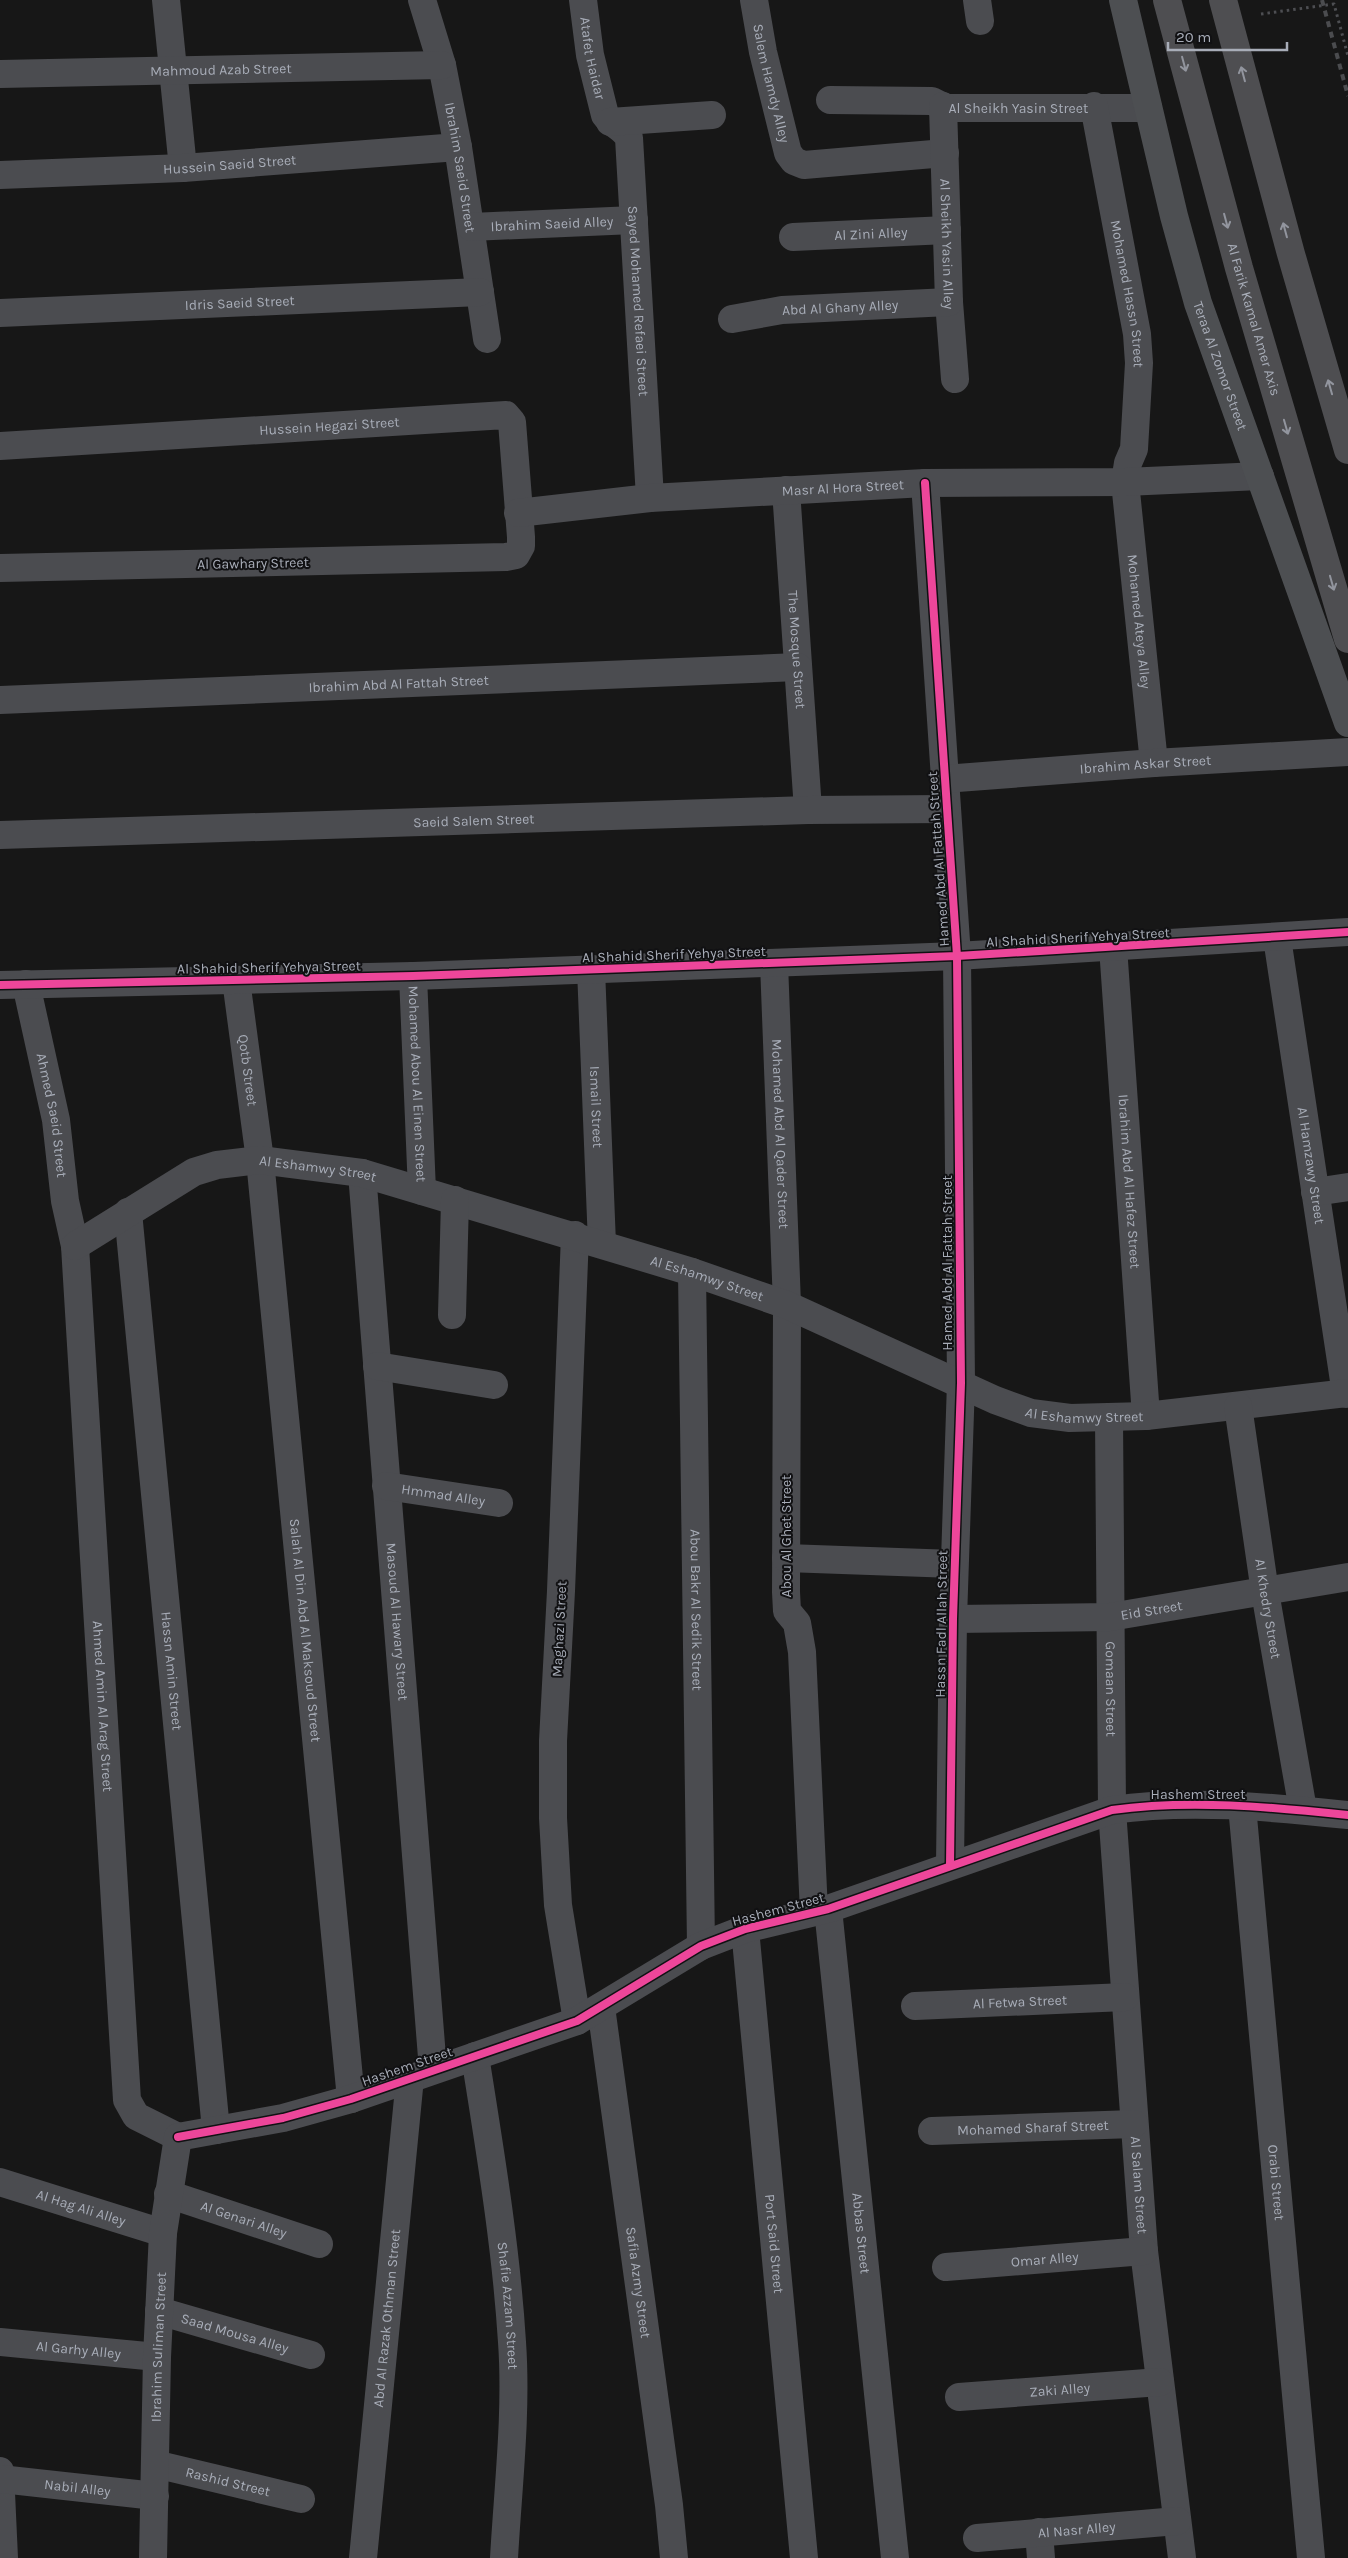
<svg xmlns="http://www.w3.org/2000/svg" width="1348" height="2558" viewBox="0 0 1348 2558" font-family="Karla,sans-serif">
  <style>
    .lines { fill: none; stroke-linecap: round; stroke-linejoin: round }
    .path { stroke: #4d4e52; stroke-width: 3; stroke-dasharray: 2.5 4; stroke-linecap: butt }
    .minor { stroke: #4b4c50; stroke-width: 28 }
    .major { stroke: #4d4f52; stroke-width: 28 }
    .rail { stroke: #4b4c4f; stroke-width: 4; stroke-dasharray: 6 5; stroke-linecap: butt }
    .highway-bridge { stroke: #4e4e51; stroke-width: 28 }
    .cycleway-casing { stroke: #111113; stroke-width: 11 }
    .cycleway { stroke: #ed469a; stroke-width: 8 }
    .oneway { stroke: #92959e }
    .labels { text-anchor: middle; stroke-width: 4; stroke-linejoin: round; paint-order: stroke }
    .street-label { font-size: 14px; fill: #a8adb8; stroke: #111113 }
  </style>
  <rect width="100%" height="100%" fill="#171717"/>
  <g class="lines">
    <path class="path" d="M1261,14L1334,4L1348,56"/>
    <g class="minor">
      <path d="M166,0L183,168"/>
      <path id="s1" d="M422,0L442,65L458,147L487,339"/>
      <path id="s2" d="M583,0L590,55L605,115C612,125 623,127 629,138L650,498"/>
      <path id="s3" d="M754,0L763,52L788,153L794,161L804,165L945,153"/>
      <path d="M977,0L980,21"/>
      <path id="s4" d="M0,74L442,65"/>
      <path id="s5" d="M830,100L932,101L946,108H1148"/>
      <path id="s6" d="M943,106L949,302L955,379"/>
      <path id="s7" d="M1094,106L1137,334L1139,363L1134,449L1128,463L1125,482L1154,763"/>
      <path d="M610,122L712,115"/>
      <path id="s8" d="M0,175L183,168L458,147"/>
      <path id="s9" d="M471,227L634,220"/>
      <path id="s10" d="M793,237L947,230"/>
      <path id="s11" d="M0,313L480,292"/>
      <path id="s12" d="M732,319L782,310L949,302"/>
      <path id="s13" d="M0,446L506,415L512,422L521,537V546L516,555L506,557L0,568"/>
      <path d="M925,483L957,956L961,1383L953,1619L950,1865"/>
      <path id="s14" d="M786,490L808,810"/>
      <path id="s15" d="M518,513L650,498L925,483L1125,482L1260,476"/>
      <path id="s16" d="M0,700L798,667"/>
      <path id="s17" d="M944,779L1154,763L1348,752"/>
      <path id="s18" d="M0,835L808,810L946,809"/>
      <path id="s19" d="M1277,938L1346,1394"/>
      <path id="s20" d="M1113,947L1146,1416"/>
      <path id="s21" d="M774,963L787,1305L786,1592L787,1611L797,1623L802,1652L814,1912"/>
      <path id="s22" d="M591,969L602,1244"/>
      <path id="s23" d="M413,976L422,1191"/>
      <path id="s24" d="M236,980L260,1160L351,2099"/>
      <path id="s25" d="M26,984L56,1120L65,1201L75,1246L127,2100L136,2116L178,2137"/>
      <path d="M0,985L413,976L957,956L1348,932"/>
      <path id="s26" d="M362,1173L433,2070"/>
      <path d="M1315,1192L1348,1187"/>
      <path id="s27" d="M128,1212L216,2130"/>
      <path d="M575,1235L561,1591L553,1741V1818L558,1905L577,2021"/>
      <path id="s28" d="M75,1246L194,1172L217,1165L260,1160L362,1173L692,1272L787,1305L995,1400L1031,1413L1070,1418L1146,1416L1348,1393"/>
      <path id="s29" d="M692,1272L701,1946"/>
      <path d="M452,1315L455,1200"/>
      <path d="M377,1366L494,1385"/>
      <path id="s30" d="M1238,1406L1265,1592L1303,1810"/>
      <path id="s31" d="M1109,1418L1112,1810L1144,2251L1182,2558"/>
      <path id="s32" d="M386,1486L499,1503"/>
      <path d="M786,1558L954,1564"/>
      <path id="s33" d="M953,1619L1110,1617L1348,1577"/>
      <path id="s34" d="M1242,1806L1311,2558"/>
      <path id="s35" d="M828,1909L895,2558"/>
      <path id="s36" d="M745,1929L804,2558"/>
      <path id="s37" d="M915,2006L1125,1997"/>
      <path id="s38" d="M601,2007L669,2505L674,2558"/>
      <path id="s39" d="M475,2056C490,2151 506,2246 512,2342C517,2413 508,2487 504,2558"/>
      <path id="s40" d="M932,2131L1134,2124"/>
      <path d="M178,2137L283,2118L351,2099L577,2021L701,1946L745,1929L828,1909L1112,1810C1190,1799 1270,1807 1348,1815"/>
      <path id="s41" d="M0,2182L163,2233"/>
      <path id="s42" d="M168,2194L319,2244"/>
      <path id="s43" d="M946,2267L1144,2251"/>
      <path id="s44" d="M159,2311L311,2355"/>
      <path id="s45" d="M0,2342L157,2357"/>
      <path id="s46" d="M959,2397L1160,2382"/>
      <path id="s47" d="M155,2464L301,2499"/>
      <path d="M0,2471L4,2558"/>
      <path id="s48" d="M0,2479L155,2496"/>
      <path d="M1039,2532L1041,2558"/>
      <path id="s49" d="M977,2538L1177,2521"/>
      <path id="s50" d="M153,2558L157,2357L163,2233L178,2137"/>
      <path id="s51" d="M363,2558L410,2078"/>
    </g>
    <path class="major" id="s52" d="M1123,0L1174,216L1198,303L1348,723"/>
    <path class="rail" d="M1322,0L1348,96"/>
    <g class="highway-bridge">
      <path id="s53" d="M1167,0L1239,268L1348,639"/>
      <path d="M1223,0L1291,254L1348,450"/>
    </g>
    <defs>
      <g id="cycleway">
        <path d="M925,483L957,956L961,1383L953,1619L950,1865"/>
        <path d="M0,985L413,976L957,956L1348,932"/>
        <path d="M178,2137L283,2118L351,2099L577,2021L701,1946L745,1929L828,1909L1112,1810C1190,1799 1270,1807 1348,1815"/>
      </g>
    </defs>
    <use href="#cycleway" class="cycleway-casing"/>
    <use href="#cycleway" class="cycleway"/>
  </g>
  <defs><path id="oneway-shaft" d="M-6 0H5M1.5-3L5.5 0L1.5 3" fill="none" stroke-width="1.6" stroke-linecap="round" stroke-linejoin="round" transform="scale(1.25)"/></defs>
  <g class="oneway">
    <use href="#oneway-shaft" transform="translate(1184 64) rotate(75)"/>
    <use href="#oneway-shaft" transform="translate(1243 74) rotate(-105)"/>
    <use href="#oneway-shaft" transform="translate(1226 221) rotate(75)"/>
    <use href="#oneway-shaft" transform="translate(1285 230) rotate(-105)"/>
    <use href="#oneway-shaft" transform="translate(1330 387) rotate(-106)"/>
    <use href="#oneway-shaft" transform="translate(1286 427) rotate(74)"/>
    <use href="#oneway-shaft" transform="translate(1332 583) rotate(74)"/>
  </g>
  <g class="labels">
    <g class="street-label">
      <text dy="5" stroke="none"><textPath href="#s2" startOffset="59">Atafet Haidar</textPath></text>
      <text dy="5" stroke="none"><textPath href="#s4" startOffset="221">Mahmoud Azab Street</textPath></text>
      <text dy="5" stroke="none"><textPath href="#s3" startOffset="85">Salem Hamdy Alley</textPath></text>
      <text dy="5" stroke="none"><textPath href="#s5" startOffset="190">Al Sheikh Yasin Street</textPath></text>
      <text dy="5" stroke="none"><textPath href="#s8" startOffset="230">Hussein Saeid Street</textPath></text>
      <text dy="5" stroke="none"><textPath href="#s1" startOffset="172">Ibrahim Saeid Street</textPath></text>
      <text dy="5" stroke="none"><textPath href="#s9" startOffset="81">Ibrahim Saeid Alley</textPath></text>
      <text dy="5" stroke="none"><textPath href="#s10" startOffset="78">Al Zini Alley</textPath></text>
      <text dy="5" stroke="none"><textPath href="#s6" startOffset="138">Al Sheikh Yasin Alley</textPath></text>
      <text dy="5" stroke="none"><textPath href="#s7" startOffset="191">Mohamed Hassn Street</textPath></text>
      <text dy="5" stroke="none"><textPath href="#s2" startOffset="314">Sayed Mohamed Refaei Street</textPath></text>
      <text dy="5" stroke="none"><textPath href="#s11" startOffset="240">Idris Saeid Street</textPath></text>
      <text dy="5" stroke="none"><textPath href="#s12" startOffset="109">Abd Al Ghany Alley</textPath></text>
      <text dy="5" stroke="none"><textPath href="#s53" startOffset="331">Al Farik Kamal Amer Axis</textPath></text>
      <text dy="5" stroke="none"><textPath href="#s52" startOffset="379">Teraa Al Zomor Street</textPath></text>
      <text dy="5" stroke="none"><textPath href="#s13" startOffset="330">Hussein Hegazi Street</textPath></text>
      <text dy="5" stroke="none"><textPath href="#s15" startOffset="326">Masr Al Hora Street</textPath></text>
      <text transform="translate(253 563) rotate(-1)" y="5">Al Gawhary Street</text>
      <text dy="5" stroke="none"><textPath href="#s7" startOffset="522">Mohamed Ateya Alley</textPath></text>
      <text dy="5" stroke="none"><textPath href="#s14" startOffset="160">The Mosque Street</textPath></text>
      <text dy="5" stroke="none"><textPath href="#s16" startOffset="399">Ibrahim Abd Al Fattah Street</textPath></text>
      <text dy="5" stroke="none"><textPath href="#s17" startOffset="202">Ibrahim Askar Street</textPath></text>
      <text dy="5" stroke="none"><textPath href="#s18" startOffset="474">Saeid Salem Street</textPath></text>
      <text transform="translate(938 859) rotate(-94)" y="5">Hamed Abd Al Fattah Street</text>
      <text transform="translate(1078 937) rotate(-3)" y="5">Al Shahid Sherif Yehya Street</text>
      <text transform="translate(674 954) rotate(-2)" y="5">Al Shahid Sherif Yehya Street</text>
      <text transform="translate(269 967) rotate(-1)" y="5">Al Shahid Sherif Yehya Street</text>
      <text dy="5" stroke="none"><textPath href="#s24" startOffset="91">Qotb Street</textPath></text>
      <text dy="5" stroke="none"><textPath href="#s23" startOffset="108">Mohamed Abou Al Einen Street</textPath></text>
      <text dy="5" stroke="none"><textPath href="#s22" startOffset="138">Ismail Street</textPath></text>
      <text dy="5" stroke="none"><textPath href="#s25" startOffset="134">Ahmed Saeid Street</textPath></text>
      <text dy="5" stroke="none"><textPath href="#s21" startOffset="171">Mohamed Abd Al Qader Street</textPath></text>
      <text dy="5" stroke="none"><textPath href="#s19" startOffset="230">Al Hamzawy Street</textPath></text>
      <text dy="5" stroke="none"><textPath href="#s28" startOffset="266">Al Eshamwy Street</textPath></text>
      <text dy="5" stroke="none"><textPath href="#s20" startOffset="235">Ibrahim Abd Al Hafez Street</textPath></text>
      <text transform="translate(947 1263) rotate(-90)" y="5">Hamed Abd Al Fattah Street</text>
      <text dy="5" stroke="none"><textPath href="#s28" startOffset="671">Al Eshamwy Street</textPath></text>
      <text dy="5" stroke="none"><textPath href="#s28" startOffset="1076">Al Eshamwy Street</textPath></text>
      <text dy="5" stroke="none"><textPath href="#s32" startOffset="58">Hmmad Alley</textPath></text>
      <text transform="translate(786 1536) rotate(-90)" y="5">Abou Al Ghet Street</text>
      <text dy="5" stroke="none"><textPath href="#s29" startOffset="338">Abou Bakr Al Sedik Street</textPath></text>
      <text dy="5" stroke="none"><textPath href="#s30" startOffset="205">Al Khedry Street</textPath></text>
      <text dy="5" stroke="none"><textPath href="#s33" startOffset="199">Eid Street</textPath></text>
      <text dy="5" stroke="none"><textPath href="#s26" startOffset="450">Masoud Al Hawary Street</textPath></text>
      <text transform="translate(941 1624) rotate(-89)" y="5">Hassn Fadl Allah Street</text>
      <text transform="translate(559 1629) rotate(-87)" y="5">Maghazi Street</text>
      <text dy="5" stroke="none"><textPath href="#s24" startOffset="654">Salah Al Din Abd Al Maksoud Street</textPath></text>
      <text dy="5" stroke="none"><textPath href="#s27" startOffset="461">Hassn Amin Street</textPath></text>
      <text dy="5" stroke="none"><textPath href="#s31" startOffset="271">Gomaan Street</textPath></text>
      <text dy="5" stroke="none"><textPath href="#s25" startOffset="728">Ahmed Amin Al Arag Street</textPath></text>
      <text x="1198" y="1799">Hashem Street</text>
      <text transform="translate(778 1909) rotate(-15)" y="5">Hashem Street</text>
      <text dy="5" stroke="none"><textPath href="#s37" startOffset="105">Al Fetwa Street</textPath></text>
      <text transform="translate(407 2066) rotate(-19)" y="5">Hashem Street</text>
      <text dy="5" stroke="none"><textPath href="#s40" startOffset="101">Mohamed Sharaf Street</textPath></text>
      <text dy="5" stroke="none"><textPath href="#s34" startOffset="378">Orabi Street</textPath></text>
      <text dy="5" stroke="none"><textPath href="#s31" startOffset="768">Al Salam Street</textPath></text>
      <text dy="5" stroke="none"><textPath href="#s41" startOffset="85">Al Hag Ali Alley</textPath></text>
      <text dy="5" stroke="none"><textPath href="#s42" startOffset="80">Al Genari Alley</textPath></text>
      <text dy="5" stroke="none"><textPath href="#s35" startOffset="326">Abbas Street</textPath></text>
      <text dy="5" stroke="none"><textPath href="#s36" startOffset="316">Port Said Street</textPath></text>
      <text dy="5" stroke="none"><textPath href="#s43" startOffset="99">Omar Alley</textPath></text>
      <text dy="5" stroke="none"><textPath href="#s38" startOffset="278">Safia Azmy Street</textPath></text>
      <text dy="5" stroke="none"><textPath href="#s39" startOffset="252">Shafie Azzam Street</textPath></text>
      <text dy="5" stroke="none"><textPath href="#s51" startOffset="241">Abd Al Razak Othman Street</textPath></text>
      <text dy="5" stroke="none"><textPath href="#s44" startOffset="79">Saad Mousa Alley</textPath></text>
      <text dy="5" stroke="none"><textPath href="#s50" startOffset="211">Ibrahim Suliman Street</textPath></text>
      <text dy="5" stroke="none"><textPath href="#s45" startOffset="79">Al Garhy Alley</textPath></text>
      <text dy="5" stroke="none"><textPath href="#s46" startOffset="101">Zaki Alley</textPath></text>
      <text dy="5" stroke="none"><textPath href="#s47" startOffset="75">Rashid Street</textPath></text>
      <text dy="5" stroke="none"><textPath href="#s48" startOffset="78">Nabil Alley</textPath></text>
      <text dy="5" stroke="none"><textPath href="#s49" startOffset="100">Al Nasr Alley</textPath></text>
    </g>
  </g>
  <path d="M1168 42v8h119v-8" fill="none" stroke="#a8adb8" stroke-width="2.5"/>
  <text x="1176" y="42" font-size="15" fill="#a8adb8" stroke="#111113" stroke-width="4" paint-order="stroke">20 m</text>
</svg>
